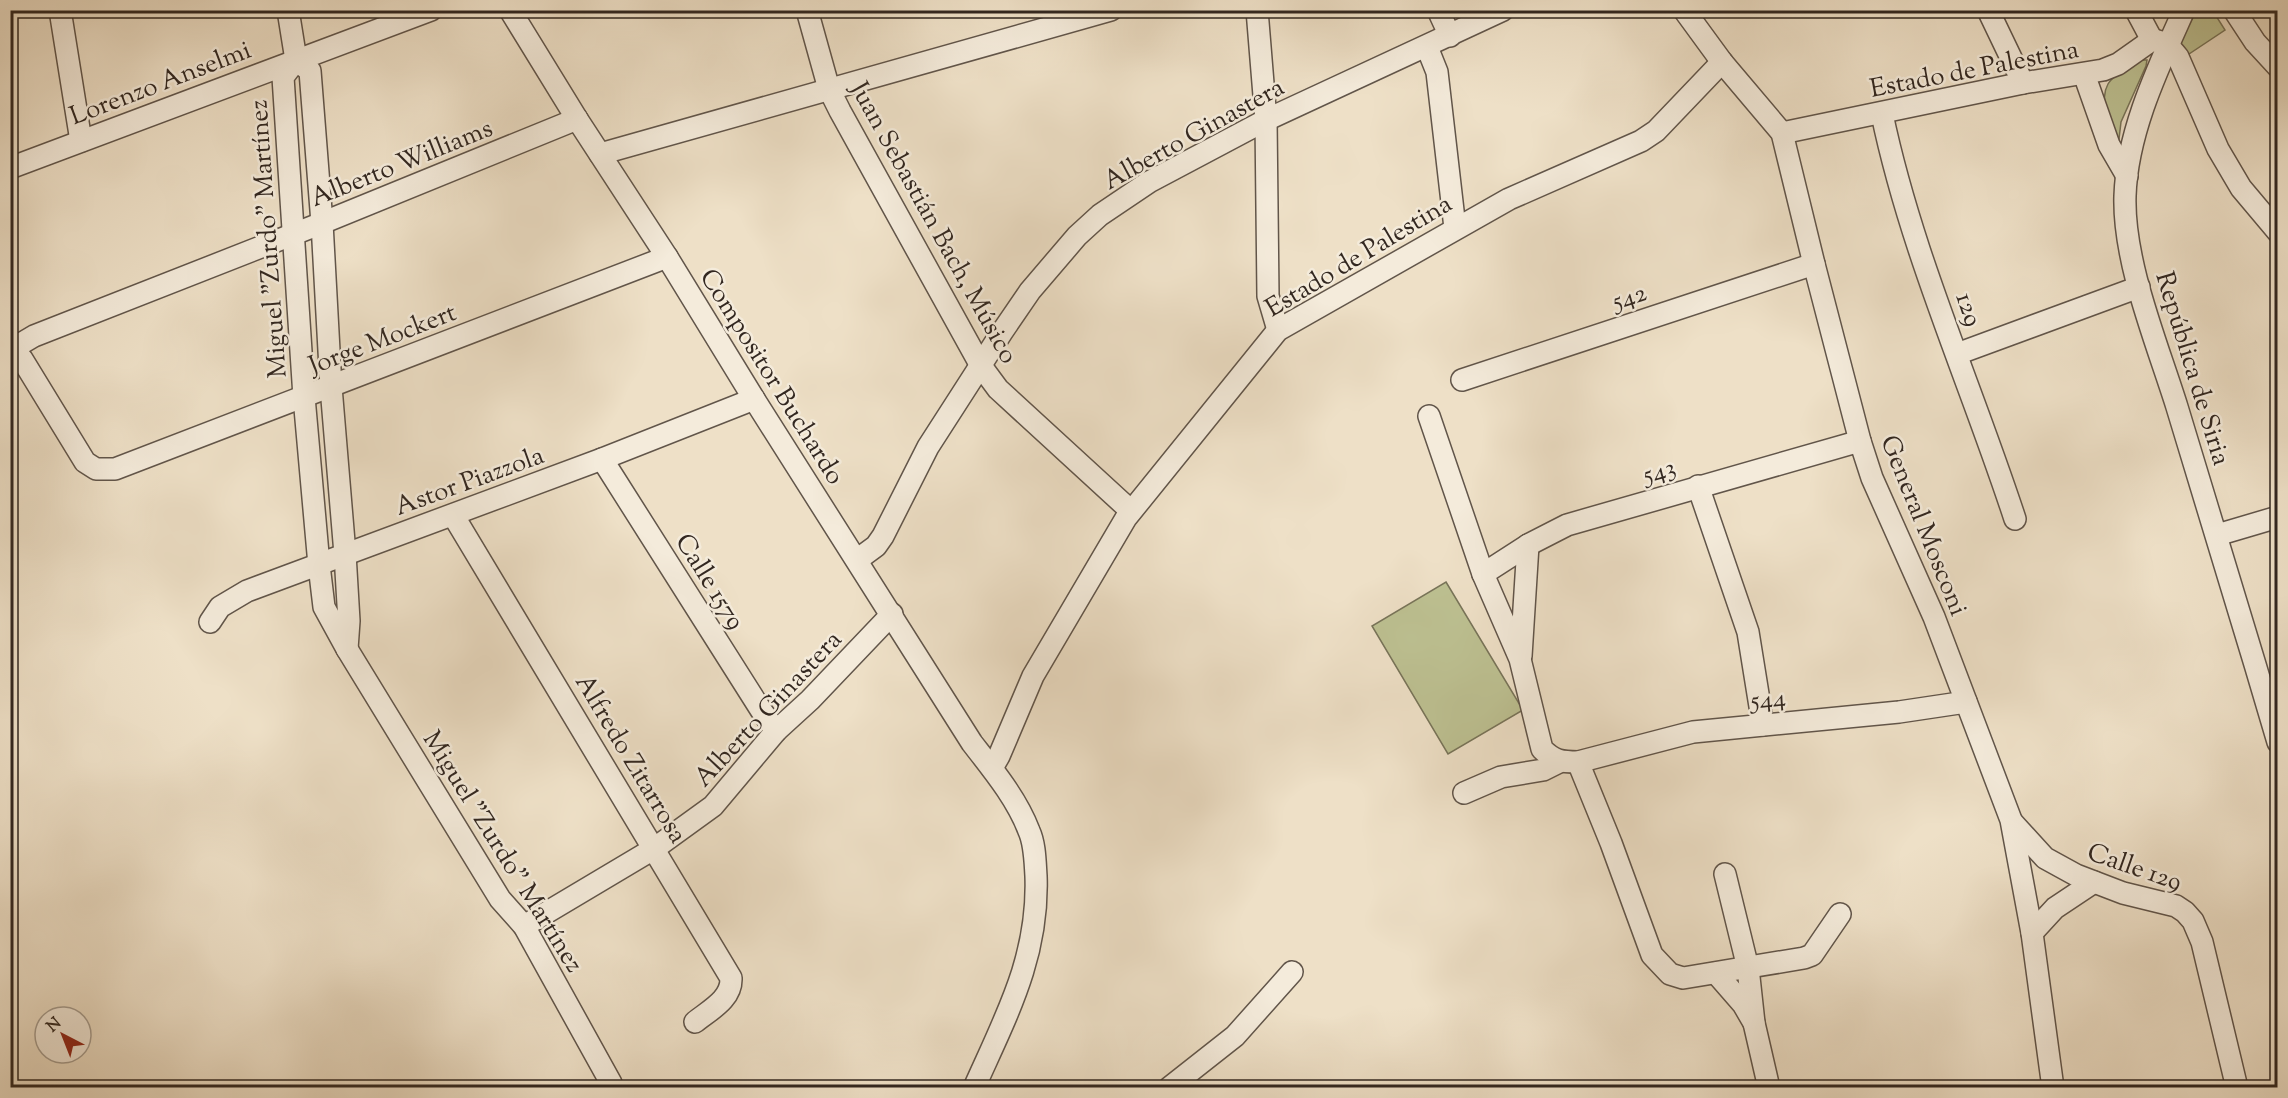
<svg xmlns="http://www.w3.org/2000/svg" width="2288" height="1098" viewBox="0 0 2288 1098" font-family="'Sorts Mill Goudy',serif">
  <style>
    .green { fill: #bdc192; stroke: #787459; stroke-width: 1.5 }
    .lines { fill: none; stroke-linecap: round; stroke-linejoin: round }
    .minor-casing { stroke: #61554a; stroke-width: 24 }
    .minor { stroke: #f4ebdb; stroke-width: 21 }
    .labels { text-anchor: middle; stroke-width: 5; stroke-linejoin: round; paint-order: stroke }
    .street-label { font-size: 26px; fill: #322720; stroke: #f4ebdb }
  </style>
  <rect width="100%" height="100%" fill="#eee0c7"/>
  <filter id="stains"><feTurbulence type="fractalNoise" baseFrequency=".00333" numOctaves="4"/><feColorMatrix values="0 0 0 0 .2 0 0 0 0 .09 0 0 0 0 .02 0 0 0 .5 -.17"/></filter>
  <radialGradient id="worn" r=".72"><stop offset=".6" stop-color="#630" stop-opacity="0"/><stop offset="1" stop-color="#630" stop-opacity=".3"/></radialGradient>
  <g class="green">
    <path d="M2190,11H2213L2225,30L2186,56L2178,42Z"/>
    <path d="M2138,60H2147L2146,66L2121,122L2119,139C2109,127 2099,100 2108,84C2113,75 2129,67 2138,60Z"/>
    <path d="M1446,582L1523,710L1448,754L1372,626Z"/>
  </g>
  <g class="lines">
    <defs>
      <g id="minor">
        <path d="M60,10L81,141"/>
        <path d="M288,10L296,60"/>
        <path d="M510,10L577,119L667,257L754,399L972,743C993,770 1017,799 1029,831C1035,844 1035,861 1036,876C1039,957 1006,1016 974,1088"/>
        <path d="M807,10L829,89L840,111L981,366L998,389L1131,511"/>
        <path d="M1257,10L1266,120L1268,296L1278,330"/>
        <path d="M1438,10L1450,36"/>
        <path d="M1684,10L1722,62L1782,133L1814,264L1860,441L1872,478L1934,617L2011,820L2032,933L2053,1088"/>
        <path d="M1988,10L2023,83"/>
        <path d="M2136,10L2152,40"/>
        <path d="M2184,10C2158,68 2127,132 2125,196C2123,262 2157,343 2177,407C2211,518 2245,630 2278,742"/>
        <path d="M2234,10L2255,42L2278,67"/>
        <path d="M1427,47L1437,72L1455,228"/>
        <path d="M296,60L283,77L304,397L319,565L324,607L347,649L500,899L524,926L611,1083"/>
        <path d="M296,60L310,71L322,223L331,387L345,554L349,621L347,649"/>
        <path d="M2084,74L2109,145L2127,176"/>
        <path d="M1882,114C1911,253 1971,384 2015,519"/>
        <path d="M1782,133L2023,83L2103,70L2118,64L2152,40C2164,41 2171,48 2178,57L2218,149L2241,188L2278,232"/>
        <path d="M600,154L1111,10"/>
        <path d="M10,168L431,10"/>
        <path d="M10,346L22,359L85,462L96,469H115L667,257"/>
        <path d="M12,349L34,336L322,223L577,119"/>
        <path d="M1957,354L2139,287"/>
        <path d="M1462,380L1814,264"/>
        <path d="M1429,416L1483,574L1520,659L1542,749C1554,761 1561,762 1578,762L1693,732L1899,712L1966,702"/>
        <path d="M602,459L761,710L776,731"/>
        <path d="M1698,486L1748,632L1763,725"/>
        <path d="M453,515L731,978C732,999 710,1010 695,1022"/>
        <path d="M2217,535L2278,517"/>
        <path d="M857,560L876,546L883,536L928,447L1002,332L1030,291L1077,236L1100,215L1149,182L1266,120L1503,10"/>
        <path d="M1483,574L1528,545L1567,525L1860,441"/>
        <path d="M210,622L220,607L247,591L602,459L754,399"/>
        <path d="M1521,656L1528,545"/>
        <path d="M1578,762L1611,843L1652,955L1670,974L1683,978L1804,958L1812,955L1840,914"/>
        <path d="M992,768L999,756L1033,676L1126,518L1278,330L1509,199L1641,141L1656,131L1722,62"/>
        <path d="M1464,793L1501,777L1543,770L1559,762"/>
        <path d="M2013,823L2045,858L2076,875L2123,893L2176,906L2185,912L2193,921L2202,942L2237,1088"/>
        <path d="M1725,874L1748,968L1754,1023"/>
        <path d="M524,926L655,848L713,806L776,731L810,700L892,614"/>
        <path d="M2032,933L2055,908L2094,882"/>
        <path d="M1716,973L1743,1004L1754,1023L1769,1088"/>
        <path d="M1169,1088L1235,1036L1292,972"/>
      </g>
    </defs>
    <use href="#minor" class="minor-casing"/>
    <use href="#minor" class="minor"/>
  </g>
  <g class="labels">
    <g class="street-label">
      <text transform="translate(1974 68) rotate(-11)" y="9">Estado de Palestina</text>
      <text transform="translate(160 82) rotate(-21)" y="9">Lorenzo Anselmi</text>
      <text transform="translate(1193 133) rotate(-29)" y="9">Alberto Ginastera</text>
      <text transform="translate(401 162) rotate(-22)" y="9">Alberto Williams</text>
      <text transform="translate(935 222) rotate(61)" y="9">Juan Sebastián Bach, Músico</text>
      <text transform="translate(267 239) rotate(-94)" y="9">Miguel "Zurdo" Martínez</text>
      <text transform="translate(1358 255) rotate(-31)" y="9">Estado de Palestina</text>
      <text transform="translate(1629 296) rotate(-18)" y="9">542</text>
      <text transform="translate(1970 309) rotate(71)" y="9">129</text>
      <text transform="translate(382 338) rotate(-21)" y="9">Jorge Mockert</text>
      <text transform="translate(2194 368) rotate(73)" y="9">República de Siria</text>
      <text transform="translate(773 376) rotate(58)" y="9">Compositor Buchardo</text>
      <text transform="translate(1659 470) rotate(-16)" y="9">543</text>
      <text transform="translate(469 480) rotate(-20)" y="9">Astor Piazzola</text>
      <text transform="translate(1925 525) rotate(68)" y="9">General Mosconi</text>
      <text transform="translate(711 581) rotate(58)" y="9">Calle 1579</text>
      <text transform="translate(1768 698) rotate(-5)" y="9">544</text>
      <text transform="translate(767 708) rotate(-47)" y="9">Alberto Ginastera</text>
      <text transform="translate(632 758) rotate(59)" y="9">Alfredo Zitarrosa</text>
      <text transform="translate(504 851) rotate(58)" y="9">Miguel "Zurdo" Martínez</text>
      <text transform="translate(2135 866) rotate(19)" y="9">Calle 129</text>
    </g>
  </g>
  <rect width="2288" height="1098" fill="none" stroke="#eee0c7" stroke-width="36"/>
  <rect x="12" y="12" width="2264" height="1074" fill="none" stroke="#322720" stroke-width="3"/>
  <rect x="18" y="18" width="2252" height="1062" fill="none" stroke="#322720" stroke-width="1.5"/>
  <g transform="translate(63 1035) rotate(318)"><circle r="28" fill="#f4ebdb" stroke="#a69d90" stroke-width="1.5"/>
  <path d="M0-4.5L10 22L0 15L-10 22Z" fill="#8f2418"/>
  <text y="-9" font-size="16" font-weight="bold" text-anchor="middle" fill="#322720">N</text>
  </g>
  <rect width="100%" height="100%" filter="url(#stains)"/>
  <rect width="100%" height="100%" fill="url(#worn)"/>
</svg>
